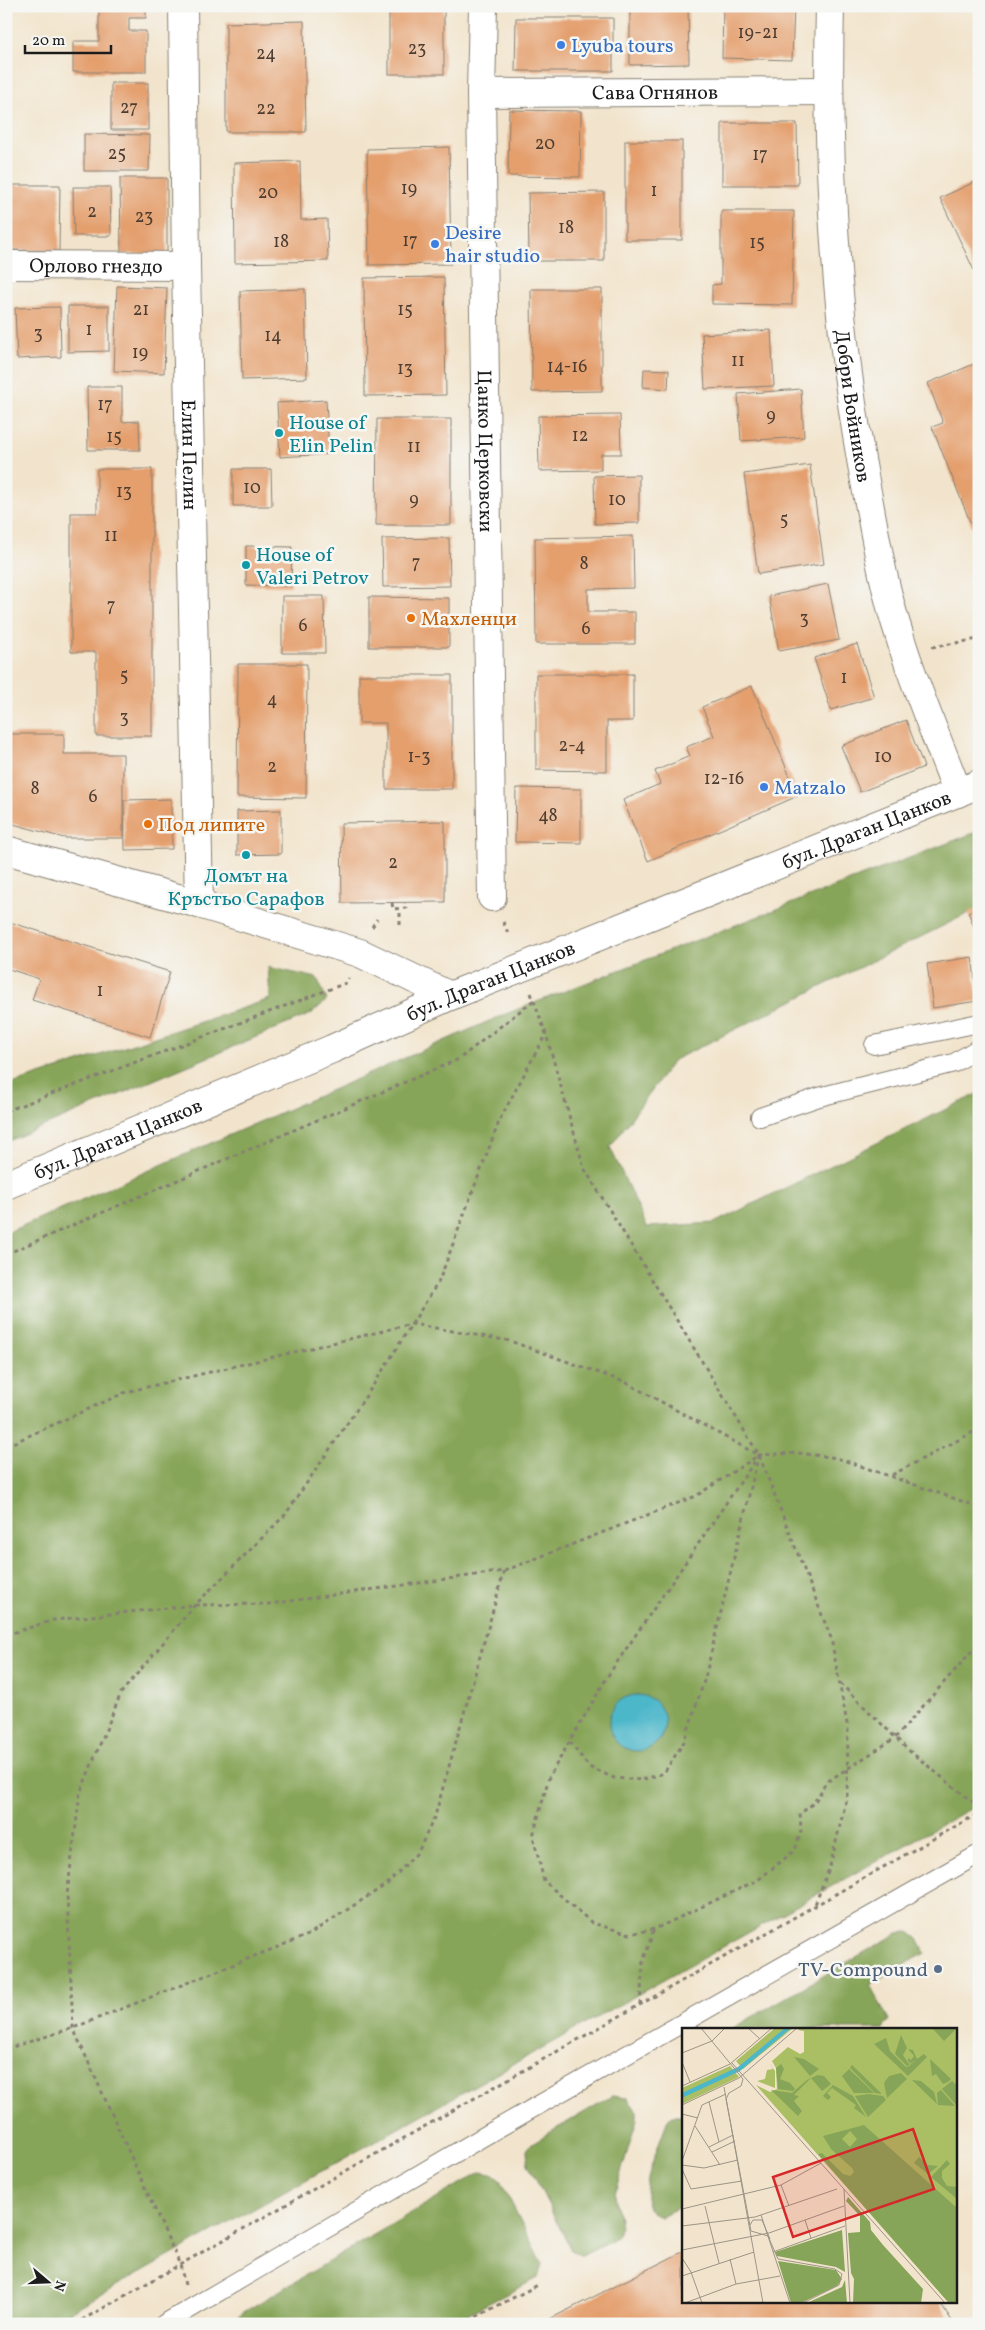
<svg xmlns="http://www.w3.org/2000/svg" width="985" height="2330" viewBox="0 0 985 2330" font-family="Vollkorn,serif">
  <style>
    .forest { fill: #87a559; stroke: #52603a }
    .water { fill: #4db7ca; stroke: #346a73 }
    .building { fill: #e49f6d }
    .lines { fill: none; stroke-linecap: round; stroke-linejoin: round }
    .service-casing { stroke: #878074; stroke-width: 20 }
    .minor-casing { stroke: #878074; stroke-width: 30 }
    .tertiary-casing { stroke: #878074; stroke-width: 30 }
    .path { stroke: #878074; stroke-width: 3; stroke-dasharray: 4 4; stroke-linecap: butt }
    .service { stroke: #fff; stroke-width: 18 }
    .minor { stroke: #fff; stroke-width: 28 }
    .tertiary { stroke: #fff; stroke-width: 28 }
    .shop-dot { fill: #3f7fe0; stroke: #f6f6f2; stroke-width: 2 }
    .culture-dot { fill: #0f9aa8; stroke: #f6f6f2; stroke-width: 2 }
    .food-dot { fill: #e8710a; stroke: #f6f6f2; stroke-width: 2 }
    .service-dot { fill: #5c6f8a; stroke: #f6f6f2; stroke-width: 2 }
    .labels { text-anchor: middle; stroke-width: 5; stroke-linejoin: round; paint-order: stroke }
    .number-label { font-size: 18px; fill: #4e3d30 }
    .shop-label { font-size: 20px; fill: #366cbe; stroke: #f6f6f2; text-anchor: start }
    .street-label { font-size: 20px; fill: #1c1c1c; stroke: #f6f6f2 }
    .culture-label { font-size: 20px; fill: #0d838f; stroke: #f6f6f2; text-anchor: start }
    .food-label { font-size: 20px; fill: #c56008; stroke: #f6f6f2; text-anchor: start }
    .service-label { font-size: 20px; fill: #4e5e75; stroke: #f6f6f2; text-anchor: end }
    .inset-road { fill: none; stroke: #9c9486; stroke-width: 1 }
    .view { fill: #d62828; fill-opacity: 0.15; stroke: #d62828; stroke-width: 2.5 }
    .inset-edge { fill: none; stroke: #1c1c1c; stroke-width: 2.5 }
  </style>
  <rect width="100%" height="100%" fill="#f6f6f2"/>
  <filter id="ink" filterUnits="userSpaceOnUse"><feTurbulence type="fractalNoise" baseFrequency=".02" numOctaves="2"/><feDisplacementMap in="SourceGraphic" scale="10" xChannelSelector="R" yChannelSelector="G"/><feConvolveMatrix kernelMatrix="1 2 1 2 8 2 1 2 1" color-interpolation-filters="sRGB"/></filter>
  <filter id="wash" filterUnits="userSpaceOnUse"><feTurbulence type="fractalNoise" baseFrequency=".0096" numOctaves="4" result="noise"/><feDisplacementMap in="SourceGraphic" scale="20" xChannelSelector="R" yChannelSelector="G"/><feGaussianBlur stdDeviation="1.12" result="paint"/><feColorMatrix in="noise" values="0 0 0 0 0 0 0 0 0 0 0 0 0 0 0 0 0 1.4 0 .05"/><feComposite in="paint" operator="in"/></filter>
  <g filter="url(#wash)">
    <rect width="100%" height="100%" fill="#f2e4cc"/>
    <g class="forest">
      <path d="M979,831V908L674,1060L610,1147L647,1227L714,1223L979,1093V1804L48,2324H6V1233L503,1015Z"/>
      <path d="M268,967L317,978L327,1000L311,1014L6,1142V1086L270,999Z"/>
      <path d="M909,1932L918,1939L925,1953L870,1985L889,2020L883,2029H731L898,1933Z"/>
      <path d="M612,2096L627,2098L637,2111V2119L615,2193L620,2228L617,2238L582,2256L571,2250L528,2164L527,2150L532,2143Z"/>
      <path d="M673,2116H684V2205L661,2216C656,2214 651,2213 648,2208C639,2189 661,2139 668,2119Z"/>
      <path d="M480,2172L492,2174L500,2180L542,2264L538,2278L448,2324H234L242,2313Z"/>
    </g>
    <circle class="water" cx="637" cy="1723" r="28"/>
    <g id="blocks">
      <g class="building">
        <path d="M99,6H146V18H129V31H146V72H73V41H99Z"/>
        <rect x="389" y="6" width="55" height="68"/>
        <path d="M630,6H688L689,64L630,65Z"/>
        <path d="M723,6H794L792,60L722,58Z"/>
        <path d="M516,18H613V71H515Z"/>
        <path d="M304,21L306,132H226V23Z"/>
        <rect x="111" y="83" width="37" height="47"/>
        <path d="M509,110L581,111L580,177L508,176Z"/>
        <path d="M722,123H797L798,185H722Z"/>
        <path d="M84,134L150,135L149,171H84Z"/>
        <rect x="625" y="141" width="57" height="99"/>
        <path d="M449,147L451,264L369,265L367,149Z"/>
        <path d="M300,161L301,220L327,219L328,261L235,263L234,163Z"/>
        <path d="M120,178H167V254H121Z"/>
        <path d="M979,180V281L940,198Z"/>
        <path d="M6,185H60L59,251L6,250Z"/>
        <path d="M73,187H110L111,236H74Z"/>
        <path d="M604,192V261H529L528,193Z"/>
        <path d="M721,211H794L792,305L712,304V285L721,284Z"/>
        <path d="M444,277L446,395L365,396L364,278Z"/>
        <path d="M117,286L167,288L164,373L114,371Z"/>
        <path d="M305,289L307,378L242,380L240,291Z"/>
        <path d="M531,289H602V391L532,392Z"/>
        <rect x="6" y="301" width="3" height="50"/>
        <path d="M68,306H109V351L68,352Z"/>
        <path d="M60,307L61,357L17,359L15,308Z"/>
        <path d="M771,330L774,386L705,389L702,334Z"/>
        <path d="M979,362V544L932,427L943,423L928,383Z"/>
        <path d="M644,369L669,370L668,389L643,387Z"/>
        <path d="M87,387H122V422L139,421L140,450H88Z"/>
        <path d="M801,389L804,437L741,441L738,394Z"/>
        <path d="M326,400L329,454L280,457L277,403Z"/>
        <path d="M620,415L621,454H601V470L539,471L538,416Z"/>
        <path d="M377,419H451V525H376Z"/>
        <path d="M810,465L824,564L758,574L744,474Z"/>
        <path d="M97,469H152V736H96V652H71V513H97Z"/>
        <path d="M233,469H271L272,506H233Z"/>
        <path d="M639,475V523L595,524L594,476Z"/>
        <path d="M633,536L634,588L588,589V612H635V644H536L535,538Z"/>
        <path d="M449,538L450,586L383,587L382,539Z"/>
        <path d="M246,546L292,547L291,586L246,585Z"/>
        <path d="M828,584L839,640L779,651L769,596Z"/>
        <path d="M282,596H324L325,653H282Z"/>
        <path d="M369,597L449,598V647H369Z"/>
        <path d="M857,644L874,697L831,710L814,658Z"/>
        <path d="M238,664H307L306,798L237,797Z"/>
        <path d="M536,674H633V721H607V771L536,770Z"/>
        <path d="M359,675H452V789H386V723H359Z"/>
        <path d="M752,686L798,796L648,861L623,800L660,784L655,771L690,756L686,747L714,736L702,707Z"/>
        <path d="M906,720L924,767L860,792L841,746Z"/>
        <path d="M6,734H64V754H123V838H64L6,822Z"/>
        <path d="M516,788L581,789V843L515,842Z"/>
        <path d="M171,799L172,849L125,850L124,800Z"/>
        <path d="M281,810V854L237,855V811Z"/>
        <path d="M445,821V902L342,903L341,823Z"/>
        <path d="M979,908V939L968,912Z"/>
        <path d="M6,921L170,972L150,1037L32,1000L39,979L6,968Z"/>
        <path d="M972,957L978,1001L933,1008L927,964Z"/>
        <path d="M684,2251V2301H939L954,2324H540Z"/>
      </g>
    </g>
  </g>
  <g filter="url(#ink)">
    <use href="#blocks" fill-opacity="0" stroke="#878074" stroke-width="1"/>
    <g class="lines">
      <defs>
        <g id="service">
          <path d="M874,1045L979,1023"/>
          <path d="M760,1117L819,1097L954,1063L979,1048"/>
          <path d="M164,2324L493,2131L979,1854"/>
        </g>
        <g id="minor">
          <path id="s1" d="M183,6L186,266L199,904"/>
          <path id="s2" d="M483,6L481,93L492,897"/>
          <path id="s3" d="M830,6C826,169 836,332 867,492C876,540 884,588 899,634C915,688 938,740 958,793"/>
          <path id="s4" d="M481,93L828,91"/>
          <path id="s5" d="M6,265L186,266"/>
          <path d="M6,850L199,904L360,953L450,996"/>
        </g>
        <g id="tertiary">
          <path id="s6" d="M6,1185L332,1049L450,996L979,784"/>
        </g>
      </defs>
      <use href="#service" class="service-casing"/>
      <use href="#minor" class="minor-casing"/>
      <use href="#tertiary" class="tertiary-casing"/>
      <g class="path">
        <path d="M932,647L979,639"/>
        <path d="M392,903L393,909L406,908L405,903"/>
        <path d="M503,922L509,935"/>
        <path d="M400,925V909"/>
        <path d="M372,927L377,919"/>
        <path d="M531,993L546,1034L584,1168L759,1455L831,1638L848,1729L847,1797L830,1866L814,1907"/>
        <path d="M6,1111L346,983L349,978"/>
        <path d="M6,1254L459,1059L534,1000"/>
        <path d="M6,1446L126,1392L412,1324L510,1341L627,1383L758,1455"/>
        <path d="M759,1455L609,1674L549,1777L533,1836L544,1881L592,1923L630,1934L655,1929L758,1880L795,1850L801,1831L800,1813C813,1806 819,1797 825,1783L895,1738L979,1643"/>
        <path d="M892,1475L979,1429"/>
        <path d="M6,1635L54,1620L195,1605L269,1604L504,1571L696,1496L759,1455L798,1453L837,1458L979,1507"/>
        <path d="M840,1683L907,1749L979,1807"/>
        <path d="M570,1742L589,1767L614,1778L642,1780L664,1773L684,1742L705,1678L758,1458"/>
        <path d="M640,2005L643,1962L654,1929"/>
        <path d="M6,2049L73,2028L308,1935L387,1884L418,1852L435,1816L504,1571"/>
        <path d="M185,2285L180,2265L73,2028L67,1895L80,1793L121,1693L195,1605L285,1515L376,1381L439,1281L500,1119L546,1034"/>
        <path d="M75,2324L979,1813"/>
        <path d="M462,2324L540,2284"/>
      </g>
      <use href="#service" class="service"/>
      <use href="#minor" class="minor"/>
      <use href="#tertiary" class="tertiary"/>
    </g>
  </g>
  <g class="shop-dot">
    <circle cx="561" cy="45" r="5"/>
    <circle cx="435" cy="244" r="5"/>
    <circle cx="764" cy="787" r="5"/>
  </g>
  <g class="culture-dot">
    <circle cx="279" cy="433" r="5"/>
    <circle cx="246" cy="565" r="5"/>
    <circle cx="246" cy="855" r="5"/>
  </g>
  <g class="food-dot">
    <circle cx="411" cy="618" r="5"/>
    <circle cx="148" cy="824" r="5"/>
  </g>
  <circle class="service-dot" cx="938" cy="1969" r="5"/>
  <g class="labels">
    <g class="number-label">
      <text x="758" y="38">19-21</text>
      <text x="417" y="54">23</text>
      <text x="266" y="59">24</text>
      <text x="129" y="113">27</text>
      <text x="266" y="114">22</text>
      <text x="545" y="149">20</text>
      <text x="117" y="159">25</text>
      <text x="760" y="160">17</text>
      <text x="409" y="194">19</text>
      <text x="654" y="196">1</text>
      <text x="268" y="198">20</text>
      <text x="92" y="217">2</text>
      <text x="144" y="222">23</text>
      <text x="566" y="233">18</text>
      <text x="410" y="246">17</text>
      <text x="281" y="247">18</text>
      <text x="757" y="248">15</text>
      <text x="141" y="315">21</text>
      <text x="405" y="315">15</text>
      <text x="89" y="335">1</text>
      <text x="38" y="339">3</text>
      <text x="273" y="341">14</text>
      <text x="140" y="358">19</text>
      <text x="738" y="366">11</text>
      <text x="567" y="372">14-16</text>
      <text x="405" y="374">13</text>
      <text x="105" y="410">17</text>
      <text x="771" y="421">9</text>
      <text x="580" y="441">12</text>
      <text x="114" y="442">15</text>
      <text x="414" y="452">11</text>
      <text x="252" y="493">10</text>
      <text x="124" y="497">13</text>
      <text x="414" y="505">9</text>
      <text x="617" y="505">10</text>
      <text x="784" y="525">5</text>
      <text x="111" y="541">11</text>
      <text x="416" y="568">7</text>
      <text x="584" y="569">8</text>
      <text x="111" y="611">7</text>
      <text x="804" y="624">3</text>
      <text x="303" y="631">6</text>
      <text x="586" y="634">6</text>
      <text x="124" y="681">5</text>
      <text x="844" y="683">1</text>
      <text x="272" y="705">4</text>
      <text x="124" y="723">3</text>
      <text x="572" y="751">2-4</text>
      <text x="419" y="762">1-3</text>
      <text x="883" y="762">10</text>
      <text x="272" y="772">2</text>
      <text x="724" y="784">12-16</text>
      <text x="35" y="794">8</text>
      <text x="93" y="802">6</text>
      <text x="548" y="821">48</text>
      <text x="393" y="868">2</text>
      <text x="100" y="996">1</text>
    </g>
    <g class="shop-label">
      <text x="571" y="52">Lyuba tours</text>
      <text x="445" y="239">Desire<tspan x="445" dy="23">hair studio</tspan></text>
      <text x="774" y="794">Matzalo</text>
    </g>
    <g class="street-label">
      <text dy="7" stroke="none"><textPath href="#s4" startOffset="174">Сава Огнянов</textPath></text>
      <text dy="7" stroke="none"><textPath href="#s5" startOffset="90">Орлово гнездо</textPath></text>
      <text dy="7" stroke="none"><textPath href="#s3" startOffset="401">Добри Войников</textPath></text>
      <text dy="7" stroke="none"><textPath href="#s2" startOffset="445">Цанко Церковски</textPath></text>
      <text dy="7" stroke="none"><textPath href="#s1" startOffset="449">Елин Пелин</textPath></text>
      <text dy="7" stroke="none"><textPath href="#s6" startOffset="931">бул. Драган Цанков</textPath></text>
      <text dy="7" stroke="none"><textPath href="#s6" startOffset="526">бул. Драган Цанков</textPath></text>
      <text dy="7" stroke="none"><textPath href="#s6" startOffset="121">бул. Драган Цанков</textPath></text>
    </g>
    <g class="culture-label">
      <text x="289" y="429">House of<tspan x="289" dy="23">Elin Pelin</tspan></text>
      <text x="256" y="561">House of<tspan x="256" dy="23">Valeri Petrov</tspan></text>
      <text x="246" y="882" text-anchor="middle">Домът на<tspan x="246" dy="23">Кръстьо Сарафов</tspan></text>
    </g>
    <g class="food-label">
      <text x="421" y="625">Махленци</text>
      <text x="158" y="831">Под липите</text>
    </g>
    <g class="service-label">
      <text x="928" y="1976">TV-Compound</text>
    </g>
  </g>
  <g transform="translate(682 2028)">
    <rect width="275" height="275" fill="#f2e4cc"/>
    <path d="M93,0H111L61,41L54,33ZM118,0H275V275H267L74,57L88,64L95,61L94,40L90,33L106,19L118,26L122,24V3L116,2ZM87,35L93,43V60L75,53L83,51L85,42L91,41ZM48,38L57,49L0,76V60Z" fill="#aabe63"/>
    <path d="M250,0H275L262,13ZM219,7L225,20L221,27L227,36L229,34H226V30L229,32L232,28L226,21L231,22L235,31L226,39L213,26ZM204,10L208,23L224,39L242,26L245,29L226,48L192,16ZM112,29L122,31L137,41L128,48ZM248,31L269,51L266,54L261,56L254,46L250,48ZM99,36L102,41L98,51L108,55L113,61L111,63L96,61L94,40ZM170,37L199,65V66L193,65L168,40ZM167,41L191,64L192,65H172L160,48ZM219,45L225,51L205,70L202,55L207,48ZM136,47L142,48L149,56L140,63L129,50L112,67L117,68L112,73L120,83L116,88L89,62L110,65L125,52L129,50ZM230,52L239,53L252,64L255,76ZM270,53L275,57V78L260,61ZM151,57L171,68L184,89L172,80L174,77L150,60L145,65L149,69L146,72L141,68ZM259,62L273,78L256,77L255,65ZM187,66L201,68L204,72L186,89L173,68ZM182,97L275,180V275H267L136,126L140,125L161,146L168,148L172,144L170,140L149,121L141,108ZM168,103L175,111L168,119L160,111ZM237,129L246,137L256,138L246,146L232,135ZM265,132L268,136L260,143V150L265,158L275,159V171L249,149ZM166,169L188,194L189,202L201,217L241,261L239,275H171L172,251L169,245L166,205L178,204V188L164,173ZM160,202L163,244L154,239L95,228L93,224ZM96,233L154,242L160,251L155,258L119,275H109ZM163,252L165,275H125L160,259Z" fill="#87a559" fill-rule="evenodd"/>
    <path d="M103,0H109L58,43L0,70V65L56,39Z" fill="#4db7ca"/>
    <path class="inset-road" d="M19,0L61,51L59,58L47,65L44,71L69,203L86,208L96,231L153,241L160,246L157,257L121,275M66,0L78,11M0,25L30,13L43,0M0,34L8,54M50,35L263,275M0,58L48,36L90,0M42,59L81,275M27,74L37,114M0,77L57,50L115,0M0,86L16,90M13,98L38,137M27,119L51,107M30,124L53,113M0,133L20,77L44,66M0,137L22,140L56,132M0,141L9,161L60,153M99,157L107,178M162,161L168,275M23,178L37,235M0,181L99,157L139,135M79,187L108,275M123,192L129,210M68,197L71,192H80L88,211M0,198L73,189L155,161M0,222L87,205L162,178M91,224L163,198M0,230L9,244L20,275M48,231L54,256M0,248L72,224M3,275L54,256L98,248"/>
    <path class="view" d="M231,101L252,161L111,209L91,149Z"/>
    <rect width="275" height="275" class="inset-edge"/>
  </g>
  <rect width="985" height="2330" fill="none" stroke="#f6f6f2" stroke-width="25"/>
  <g transform="translate(48 2282) rotate(109)" stroke="#f6f6f2" stroke-width="4" paint-order="stroke">
  <path d="M0-4L9 19L0 12L-9 19Z" fill="#1c1c1c"/>
  <text y="-8" font-size="14" font-weight="bold" text-anchor="middle" fill="#1c1c1c">N</text>
  </g>
  <path d="M25 45v8h86v-8" fill="none" stroke="#1c1c1c" stroke-width="2.5"/>
  <text x="32" y="45" font-size="15" fill="#1c1c1c" stroke="#f6f6f2" stroke-width="4" paint-order="stroke">20 m</text>
</svg>
